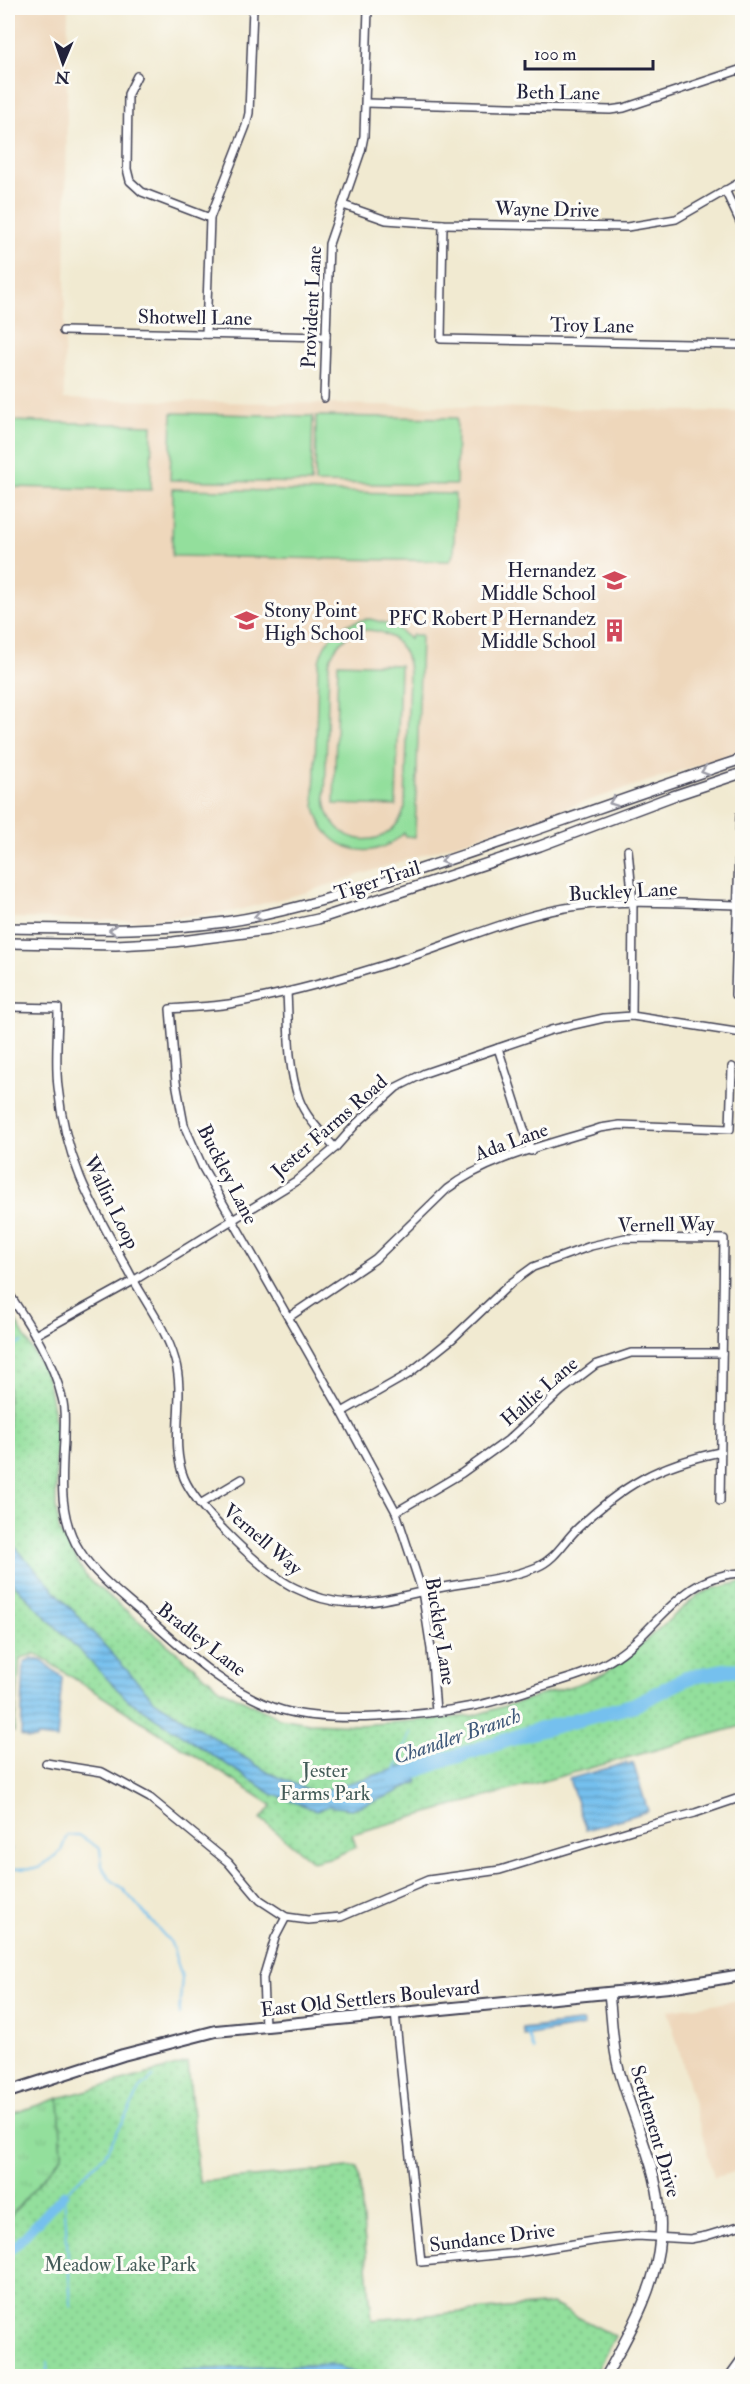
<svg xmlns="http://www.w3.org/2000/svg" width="750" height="2384" viewBox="0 0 750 2384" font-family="'IM FELL Double Pica',serif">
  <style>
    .built { fill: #eed7bb }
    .grass { fill: url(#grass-tufts); stroke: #5a806c; stroke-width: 1.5 }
    .park { fill: url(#park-dots); stroke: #5a806c; stroke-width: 1.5 }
    .pitch { fill: #93df9c; stroke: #5a806c; stroke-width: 1.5; fill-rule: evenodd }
    .water { fill: url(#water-rules); stroke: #4c7194; stroke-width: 1.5 }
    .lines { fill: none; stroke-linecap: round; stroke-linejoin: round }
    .stream { stroke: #75c0ee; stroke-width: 2 }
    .canal { stroke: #75c0ee; stroke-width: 9 }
    .river { stroke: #75c0ee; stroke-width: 15 }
    .minor-casing { stroke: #414052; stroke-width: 10 }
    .tertiary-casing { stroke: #414052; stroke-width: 12 }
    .secondary-casing { stroke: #414052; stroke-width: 14 }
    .minor { stroke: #fff; stroke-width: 7 }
    .tertiary { stroke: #fff; stroke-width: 9 }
    .secondary { stroke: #fff; stroke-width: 10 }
    .oneway { stroke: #9c9ca7 }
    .labels { text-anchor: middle; stroke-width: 6; stroke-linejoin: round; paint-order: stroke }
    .street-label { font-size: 20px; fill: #22223b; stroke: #fdfcf7 }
    .poi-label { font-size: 20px; fill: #22223b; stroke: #fdfcf7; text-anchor: end }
    .park-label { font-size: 20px; fill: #445b58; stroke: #fdfcf7 }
    .water-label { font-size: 21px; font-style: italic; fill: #3f597a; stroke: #fdfcf7 }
  </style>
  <defs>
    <pattern id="grass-tufts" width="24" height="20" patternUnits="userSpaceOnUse" patternTransform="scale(1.5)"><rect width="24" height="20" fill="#93df9c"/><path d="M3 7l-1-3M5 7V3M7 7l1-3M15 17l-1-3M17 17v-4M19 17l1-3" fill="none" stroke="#7ebf87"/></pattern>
    <pattern id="park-dots" width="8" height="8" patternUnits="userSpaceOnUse" patternTransform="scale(1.5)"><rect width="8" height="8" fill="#93df9c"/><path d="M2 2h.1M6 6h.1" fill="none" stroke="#7ebf87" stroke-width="1.8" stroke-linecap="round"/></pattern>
    <pattern id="water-rules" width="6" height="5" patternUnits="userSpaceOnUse" patternTransform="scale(1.5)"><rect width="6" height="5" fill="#75c0ee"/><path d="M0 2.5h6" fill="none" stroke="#609cc2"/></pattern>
  </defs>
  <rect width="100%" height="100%" fill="#fdfcf7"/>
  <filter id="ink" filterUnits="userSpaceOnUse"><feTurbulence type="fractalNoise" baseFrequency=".0167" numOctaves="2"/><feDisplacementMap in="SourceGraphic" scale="12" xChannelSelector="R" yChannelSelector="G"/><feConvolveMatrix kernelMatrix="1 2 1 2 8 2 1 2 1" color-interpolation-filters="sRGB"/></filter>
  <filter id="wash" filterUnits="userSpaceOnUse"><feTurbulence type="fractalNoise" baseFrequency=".008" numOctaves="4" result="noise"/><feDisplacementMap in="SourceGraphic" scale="24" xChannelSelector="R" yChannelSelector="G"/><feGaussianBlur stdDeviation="1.35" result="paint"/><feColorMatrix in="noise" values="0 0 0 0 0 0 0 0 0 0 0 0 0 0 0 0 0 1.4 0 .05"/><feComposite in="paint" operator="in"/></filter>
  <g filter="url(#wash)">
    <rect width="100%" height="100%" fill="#f1ead1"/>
    <g class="built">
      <path d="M8,8H68L64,399L742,412V751L304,893L230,912L133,921L8,918Z"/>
      <path d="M742,2000V2169L714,2178L668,2010Z"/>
    </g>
    <path class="grass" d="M59,2098L62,2156L8,2219V2115Z"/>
    <g class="park">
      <path d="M9,1309L47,1376L56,1426V1508L59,1530L87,1578L221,1689L279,1718L309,1723L360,1725L472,1716L578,1684L603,1674L618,1664L698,1595L712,1589L742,1582V1726L352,1834L356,1847L333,1857L313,1862L261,1819L272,1805L36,1654L20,1658L14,1732L8,1726V1310Z"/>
      <path d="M188,2063L199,2182L358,2167L372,2320L552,2304L615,2336L594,2376H8V2219L62,2156L59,2098Z"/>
    </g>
    <g class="pitch">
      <path d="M172,413L313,416L311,483L170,480Z"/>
      <path d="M316,416L457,418L456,485L315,483Z"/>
      <path d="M8,421L152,425L151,490L8,487Z"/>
      <path d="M173,489L455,494L454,552L450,561L172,556Z"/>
      <path d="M370,619L393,625L410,639L411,635H421L415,837L405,836L404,833C369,868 317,847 314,798L318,669C321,639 341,621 370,619ZM364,630C389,629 408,646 409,672L405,807C392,855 328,848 325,798L329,663C334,645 346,634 364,630Z"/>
      <path d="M338,663L400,665L396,806L334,804Z"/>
    </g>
    <g class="water">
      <path d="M8,1539L154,1700L269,1773L316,1793L409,1765L418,1782L386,1797L351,1809L329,1806L316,1810L272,1794L128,1700L8,1578Z"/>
      <path d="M32,1658L42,1661L62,1677L57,1739L37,1737L36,1739H28L21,1736L24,1662Z"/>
      <path d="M626,1763L628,1765L633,1763L648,1811L586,1830L569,1779Z"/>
      <path d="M579,2022H582L584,2026L525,2036L523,2029Z"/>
      <path d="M330,2364L368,2376H51Z"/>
    </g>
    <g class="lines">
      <g class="stream">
        <path d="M8,1351L22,1342"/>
        <path d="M395,1771L411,1732"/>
        <path d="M8,1844L11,1849L8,1862L13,1869L39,1868L61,1851L67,1835H79L100,1849L102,1866L109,1878L123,1889L171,1943L182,1977L179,2015"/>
        <path d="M529,2035L534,2050"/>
        <path d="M71,2307L64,2194L104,2156L141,2088L153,2077"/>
        <path d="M46,2376L48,2363"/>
      </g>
      <path class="canal" d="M8,2254L64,2194"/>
      <path class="river" d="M395,1779L441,1761L535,1731L634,1705L689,1677L728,1670H742"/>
    </g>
  </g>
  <g filter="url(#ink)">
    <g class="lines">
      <defs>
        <g id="minor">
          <path d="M137,76L128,94L127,169L130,181L142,192L210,218"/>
          <path d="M366,103L610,110L624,108L742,69"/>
          <path d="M725,190L742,226"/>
          <path d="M343,205L386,220L443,224L627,227L676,219L742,181"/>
          <path d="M443,224L441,339L742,345"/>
          <path d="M63,331L326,337"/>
          <path d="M206,334L210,218L246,126L249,113L253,8"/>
          <path d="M324,398L329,244L361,151L364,136L368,8"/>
          <path d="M628,850L633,903L632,1016"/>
          <path d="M287,992C289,1026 287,1066 299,1099C306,1118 322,1133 335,1148"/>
          <path d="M735,995L740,815"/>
          <path d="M8,1007L58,1008C58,1034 55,1061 58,1087C65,1161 93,1207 128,1270C143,1299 166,1328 175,1360C186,1398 169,1441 184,1478C197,1509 264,1573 295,1588C311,1596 330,1602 349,1603C378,1604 420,1591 449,1586C478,1581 511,1578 537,1567C556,1559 564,1541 578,1528C623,1485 658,1465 720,1452"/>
          <path d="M498,1048L531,1151"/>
          <path d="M8,1292C29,1324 53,1360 62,1398C66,1411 64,1426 64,1440C62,1478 58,1517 80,1551C96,1576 119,1593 142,1613C184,1650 227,1693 282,1710C331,1724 423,1716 473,1706C497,1702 520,1693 543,1686C567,1679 590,1673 611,1660C658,1632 678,1575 742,1573"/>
          <path d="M289,1317L375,1259L447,1189C489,1157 551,1144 600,1128L620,1125L730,1129L732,1067"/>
          <path d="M35,1335L133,1281L296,1181L335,1148L357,1123L397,1087L425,1073L551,1030L604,1018L632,1016L742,1033"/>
          <path d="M342,1412L407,1375L452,1339L511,1283L533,1267L591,1246L625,1238L724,1239L720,1501"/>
          <path d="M200,1504L242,1479"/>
          <path d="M396,1512L462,1473L508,1440L561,1391L595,1365L631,1353H722"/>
          <path d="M436,1711L431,1649L422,1591L396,1512L342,1412L203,1168L184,1125L176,1082L170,1009C189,1007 210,1007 229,1004C287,994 344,978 400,960C459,942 517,914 578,906C631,899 685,904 737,905"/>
          <path d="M46,1763L102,1772L150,1798L228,1862L260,1900L286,1917"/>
          <path d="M395,2013L421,2262L517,2253L599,2240L637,2236L690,2239L706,2236L742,2225"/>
          <path d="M265,2026L263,1978L275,1938L286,1917L308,1920L341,1917L428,1880L500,1870L635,1829L695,1813L742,1797"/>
          <path d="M729,2376L742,2358"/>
        </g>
        <g id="tertiary">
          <path d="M8,928C80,929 152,932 225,922C292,912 357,890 421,869C529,834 635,794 742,759"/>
          <path d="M8,943L116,945L173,942L268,930L318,919L540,846L673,796L742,773"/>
          <path d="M606,2376C630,2332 656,2289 660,2237C665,2180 634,2124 619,2070C612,2045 612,2018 609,1993"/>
        </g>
        <path id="secondary" d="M8,2092L123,2055L216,2031L669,1987L742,1975"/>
      </defs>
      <use href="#minor" class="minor-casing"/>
      <use href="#tertiary" class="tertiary-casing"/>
      <use href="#secondary" class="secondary-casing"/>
      <use href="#minor" class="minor"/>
      <use href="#tertiary" class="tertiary"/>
      <use href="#secondary" class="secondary"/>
    </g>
    <defs><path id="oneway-chevron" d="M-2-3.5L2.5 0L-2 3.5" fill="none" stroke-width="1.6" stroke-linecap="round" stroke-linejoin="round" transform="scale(1.5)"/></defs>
    <g class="oneway">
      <use href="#oneway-chevron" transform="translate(705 771) rotate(162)"/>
      <use href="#oneway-chevron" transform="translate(613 802) rotate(160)"/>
      <use href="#oneway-chevron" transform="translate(445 861) rotate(162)"/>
      <use href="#oneway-chevron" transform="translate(258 916) rotate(169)"/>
      <use href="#oneway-chevron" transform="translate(113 930) rotate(180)"/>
    </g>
  </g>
  <defs>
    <symbol id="school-bare" viewBox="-9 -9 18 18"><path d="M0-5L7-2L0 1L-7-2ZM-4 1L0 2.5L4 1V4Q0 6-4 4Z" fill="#d1495b" stroke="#fdfcf7" stroke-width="2.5" paint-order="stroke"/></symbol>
    <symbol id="building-bare" viewBox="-9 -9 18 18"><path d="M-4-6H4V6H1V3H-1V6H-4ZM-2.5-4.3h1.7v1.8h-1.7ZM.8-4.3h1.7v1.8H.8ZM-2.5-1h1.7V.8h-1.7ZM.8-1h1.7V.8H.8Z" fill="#d1495b" stroke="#fdfcf7" stroke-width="2.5" paint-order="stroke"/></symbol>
  </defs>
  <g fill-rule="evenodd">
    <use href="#school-bare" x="598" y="564" width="33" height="33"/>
    <use href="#school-bare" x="230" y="604" width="33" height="33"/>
    <use href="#building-bare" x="598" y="614" width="33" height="33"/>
  </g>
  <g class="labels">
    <g class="street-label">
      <text transform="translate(558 92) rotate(1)" y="7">Beth Lane</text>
      <text transform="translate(547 209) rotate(1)" y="7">Wayne Drive</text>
      <text transform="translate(311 307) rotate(-87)" y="7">Provident Lane</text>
      <text transform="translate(195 317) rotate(1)" y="7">Shotwell Lane</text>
      <text transform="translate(592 325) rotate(1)" y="7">Troy Lane</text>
      <text transform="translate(377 880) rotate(-18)" y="7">Tiger Trail</text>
      <text transform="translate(623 891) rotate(-3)" y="7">Buckley Lane</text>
      <text transform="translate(329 1126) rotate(-41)" y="7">Jester Farms Road</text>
      <text transform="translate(511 1141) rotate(-20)" y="7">Ada Lane</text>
      <text transform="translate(228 1174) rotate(63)" y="7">Buckley Lane</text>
      <text transform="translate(112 1202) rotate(64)" y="7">Wallin Loop</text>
      <text transform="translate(666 1224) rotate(-1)" y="7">Vernell Way</text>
      <text transform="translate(539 1391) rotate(-41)" y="7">Hallie Lane</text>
      <text transform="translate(263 1539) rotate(41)" y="7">Vernell Way</text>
      <text transform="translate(441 1631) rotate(81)" y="7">Buckley Lane</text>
      <text transform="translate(202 1639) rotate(38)" y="7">Bradley Lane</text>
      <text transform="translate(370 1998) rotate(-6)" y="7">East Old Settlers Boulevard</text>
      <text transform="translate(656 2131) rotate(74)" y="7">Settlement Drive</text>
      <text transform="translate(492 2237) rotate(-7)" y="7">Sundance Drive</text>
    </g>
    <g class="poi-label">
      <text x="596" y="577">Hernandez<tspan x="596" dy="23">Middle School</tspan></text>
      <text x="264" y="617" text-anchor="start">Stony Point<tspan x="264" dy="23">High School</tspan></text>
      <text x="596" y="625">PFC Robert P Hernandez<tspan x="596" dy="23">Middle School</tspan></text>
    </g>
    <g class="park-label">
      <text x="325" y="1777">Jester<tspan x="325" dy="23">Farms Park</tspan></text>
      <text x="120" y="2271">Meadow Lake Park</text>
    </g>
    <g class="water-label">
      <text transform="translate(457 1736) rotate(-19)" y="7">Chandler Branch</text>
    </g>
  </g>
  <rect width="750" height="2384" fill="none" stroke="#fdfcf7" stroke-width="30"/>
  <g transform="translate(63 63) rotate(182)" stroke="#fdfcf7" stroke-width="4.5" paint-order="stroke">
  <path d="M0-4.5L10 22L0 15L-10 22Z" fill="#22223b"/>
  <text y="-9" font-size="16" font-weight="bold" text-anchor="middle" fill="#22223b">N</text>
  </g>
  <path d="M525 60v9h128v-9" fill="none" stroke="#22223b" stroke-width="3"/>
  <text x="534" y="60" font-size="18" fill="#22223b" stroke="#fdfcf7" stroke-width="4.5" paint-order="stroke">100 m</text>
</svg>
